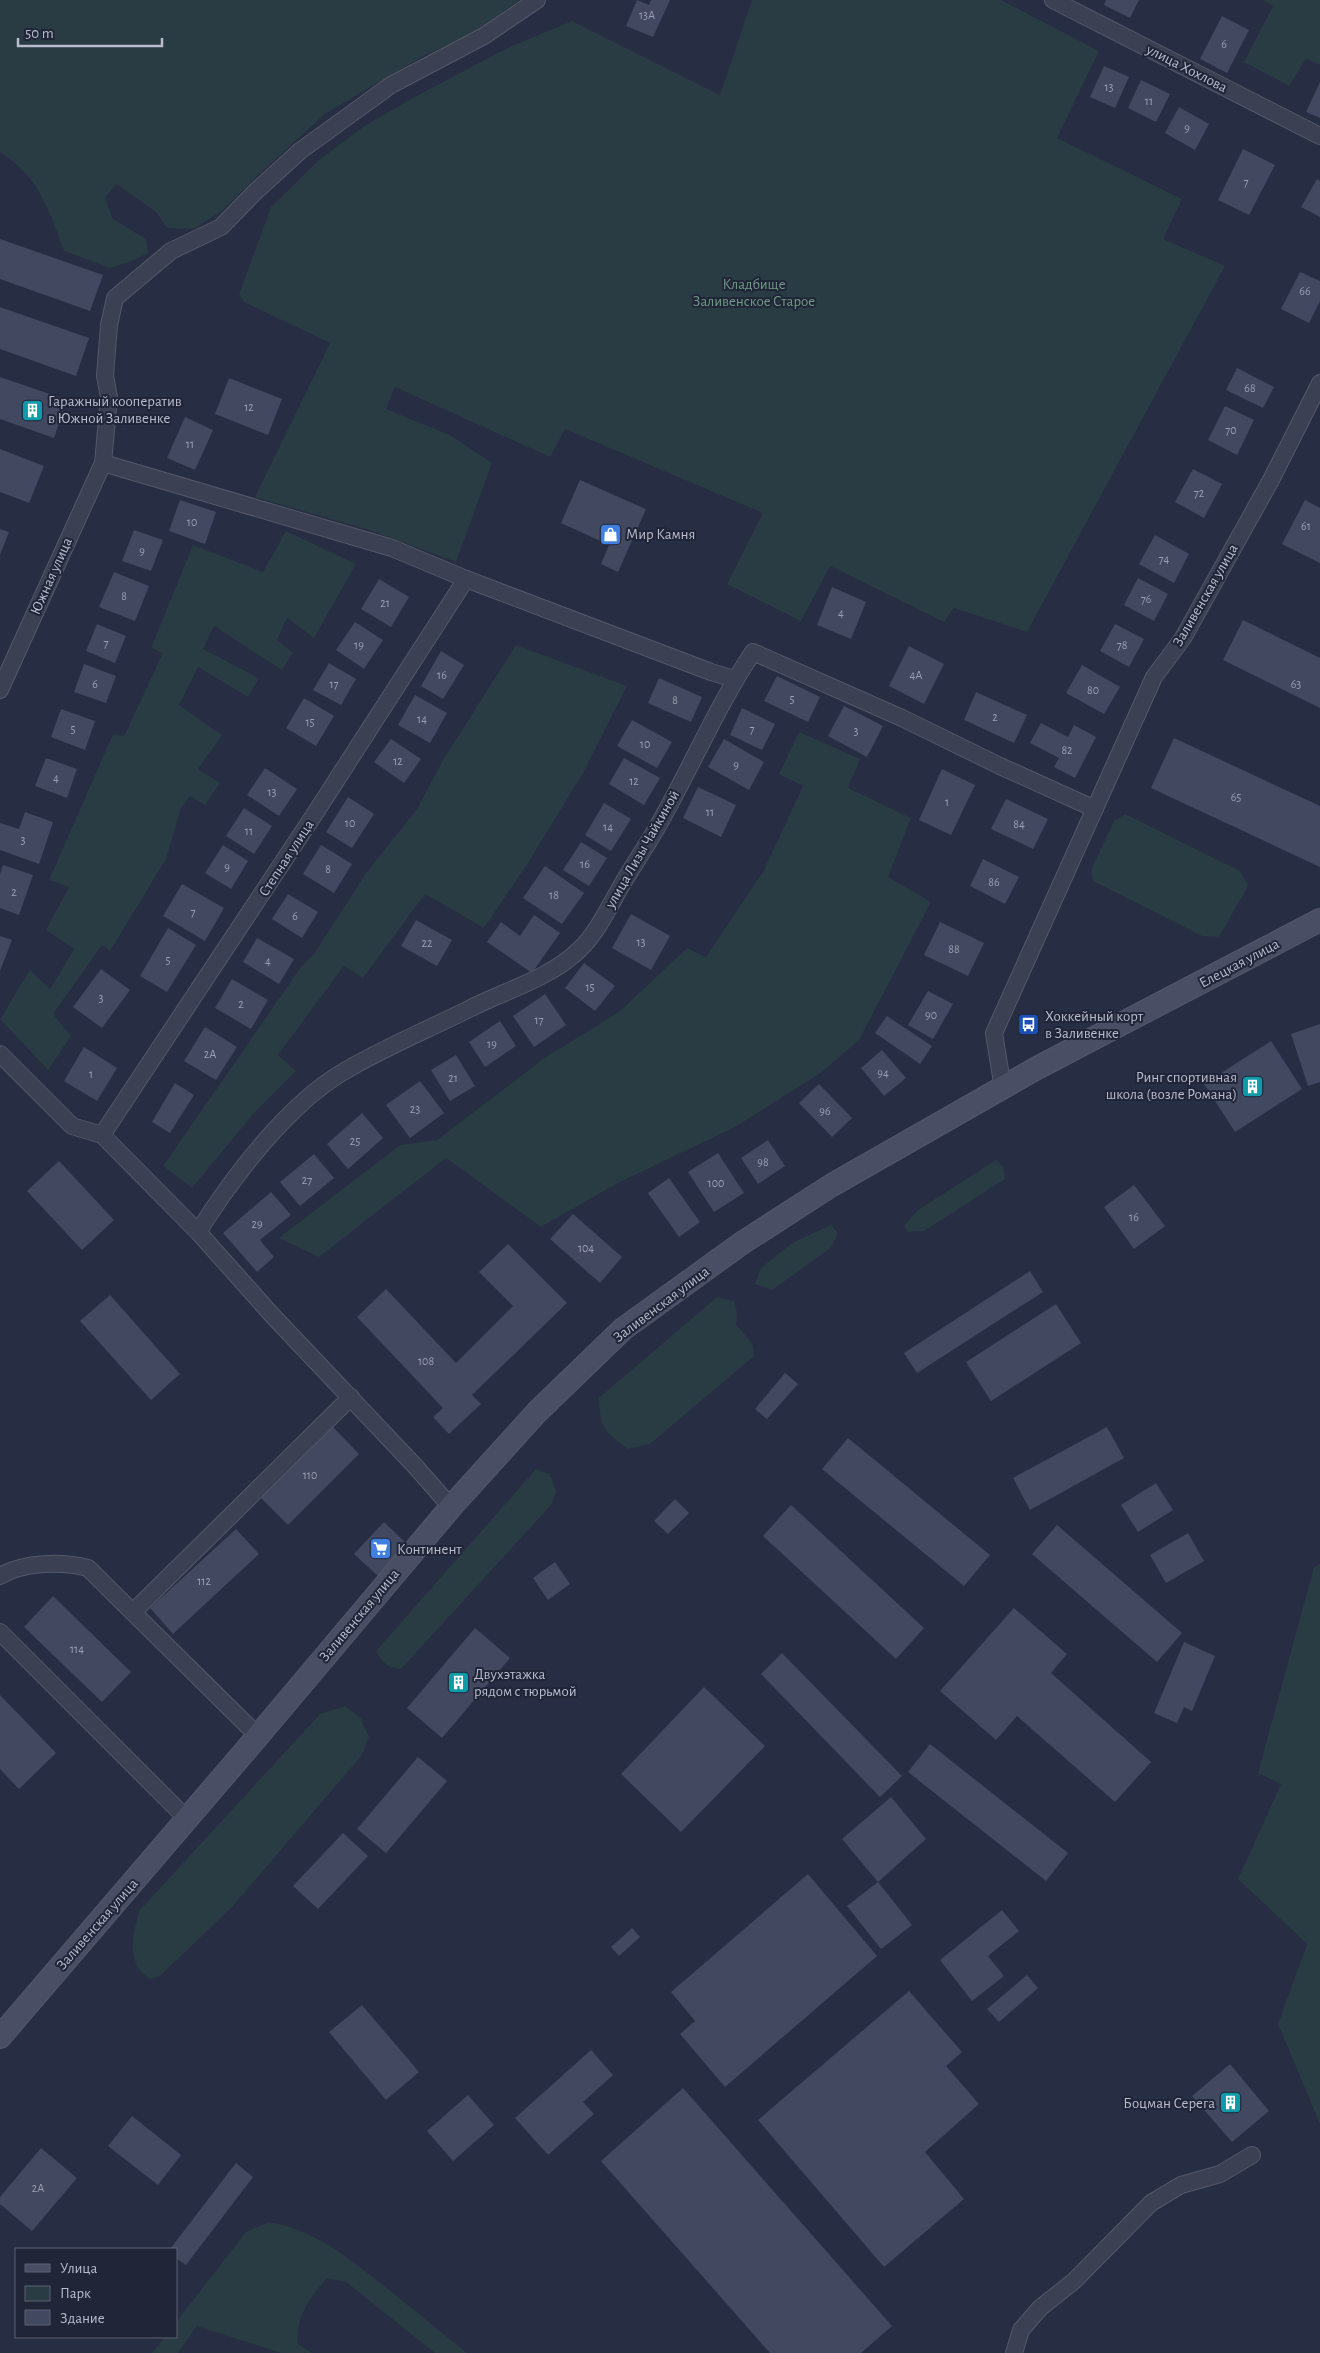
<svg xmlns="http://www.w3.org/2000/svg" width="1320" height="2353" viewBox="0 0 1320 2353" font-family="'Alegreya Sans',sans-serif">
  <style>
    .green { fill: #293b43 }
    .building { fill: #414860 }
    .lines { fill: none; stroke-linecap: round; stroke-linejoin: round }
    .street-casing { stroke: #545869; stroke-width: 18 }
    .secondary-casing { stroke: #545869; stroke-width: 24 }
    .street { stroke: #3b4052; stroke-width: 16 }
    .secondary { stroke: #4a4e65; stroke-width: 22 }
    .labels { text-anchor: middle; stroke-width: 4; stroke-linejoin: round; paint-order: stroke }
    .number-label { font-size: 12px; fill: #9b9fb1 }
    .street-label { font-size: 15px; fill: #b9bccc; stroke: #202538 }
    .park-label { font-size: 15px; fill: #709c83; stroke: #202538 }
    .poi-label { font-size: 15px; fill: #b9bccc; stroke: #202538; text-anchor: start }
  </style>
  <rect width="100%" height="100%" fill="#272d42"/>
  <g class="green">
    <path d="M0,0H519L473,33L425,55L325,114L253,180L223,210L194,229L167,228L156,212L116,184L105,198L113,219L146,239L148,253L132,261L110,268L64,251C49,210 39,177 0,152Z"/>
    <path d="M752,0H1001L1099,51L1057,138L1182,199L1163,239L1225,266L1027,632L954,608L944,622L830,566L801,621L727,584L763,513L565,429L550,457L395,387L386,409L450,435L492,463L456,562L372,531L255,497L330,343L244,302L239,294L271,207L319,160L363,127L411,99L505,49L572,21L720,95Z"/>
    <path d="M1263,0H1320V65L1306,59L1289,86L1244,62L1273,6Z"/>
    <path d="M286,531L356,564L314,638L287,618L277,640L293,653L282,670L214,626L203,649L259,678L248,697L198,667L179,705L222,735L198,769L220,783L205,805L190,796L181,808L166,859L110,951L102,945L53,1014L71,1036L48,1070L0,1019L30,970L50,989L74,949L46,930L69,887L49,880L113,734L124,736L163,653L151,648L193,545L263,572Z"/>
    <path d="M516,645L627,686L583,773L528,863L484,928L425,894L363,978L344,966L278,1055L296,1071L254,1113L192,1188L163,1166L301,967L314,954L366,873L417,809L443,760Z"/>
    <path d="M799,732L860,759L848,788L911,818L888,877L931,902L859,1040L822,1072L735,1127L618,1183L541,1227L446,1158L319,1257L279,1238L400,1145L437,1140L546,1057L619,1012L687,948L706,957L763,872L803,786L779,774Z"/>
    <path d="M1125,814L1240,871L1248,886L1219,937L1202,936L1093,881L1091,870L1114,821Z"/>
    <path d="M996,1160L1003,1166L1005,1179L924,1231L908,1232L904,1226L918,1210Z"/>
    <path d="M831,1225L838,1233L831,1248L772,1290L755,1284L761,1268L792,1243Z"/>
    <path d="M717,1297L734,1301L737,1312L736,1324L753,1345L754,1356L650,1444L628,1449C604,1430 600,1430 599,1398Z"/>
    <path d="M536,1469L550,1474L556,1491L552,1504L401,1669C387,1668 383,1663 376,1651Z"/>
    <path d="M1320,1564V2124L1278,2024L1307,1944L1238,1879L1281,1784L1258,1773L1314,1567Z"/>
    <path d="M345,1706L360,1717L369,1737L362,1755L233,1906L160,1976L150,1979C125,1963 133,1936 139,1911L320,1714Z"/>
    <path d="M269,2222C318,2230 355,2263 393,2293C418,2313 442,2333 467,2353H435L346,2282L327,2278C310,2298 295,2317 298,2344L312,2353H281L197,2326L178,2353H152L165,2337H176V2322L246,2232Z"/>
  </g>
  <g class="building">
    <path d="M637,0L649,5L651,0H670L653,37L626,26Z"/>
    <path d="M1106,0H1139L1130,18L1104,5Z"/>
    <path d="M1222,16L1249,30L1227,73L1200,59Z"/>
    <path d="M1104,66L1129,77L1115,108L1090,97Z"/>
    <path d="M1141,80L1170,94L1156,122L1128,108Z"/>
    <path d="M1320,82V118L1306,112Z"/>
    <path d="M1179,107L1209,124L1195,150L1165,133Z"/>
    <path d="M1243,149L1275,165L1249,215L1218,200Z"/>
    <path d="M1317,179L1320,181V217L1301,207Z"/>
    <path d="M0,239L103,275L90,311L0,279Z"/>
    <path d="M1300,272L1320,281V301L1309,323L1281,309Z"/>
    <path d="M0,307L89,338L76,376L0,349Z"/>
    <path d="M1237,368L1274,387L1263,408L1226,390Z"/>
    <path d="M0,377L67,400L54,438L0,419Z"/>
    <path d="M229,378L282,399L268,435L215,414Z"/>
    <path d="M1225,406L1254,420L1237,455L1208,440Z"/>
    <path d="M185,417L213,430L195,470L167,458Z"/>
    <path d="M0,449L44,466L29,503L0,492Z"/>
    <path d="M1193,469L1222,484L1204,518L1175,502Z"/>
    <path d="M580,480L646,509L618,572L601,564L609,545L561,523Z"/>
    <path d="M180,500L216,512L205,544L169,531Z"/>
    <path d="M1305,500L1320,508V563L1282,544Z"/>
    <path d="M0,529L9,532L0,555Z"/>
    <path d="M134,530L163,540L151,571L122,561Z"/>
    <path d="M1155,535L1189,554L1174,583L1139,564Z"/>
    <path d="M114,572L149,586L135,621L99,607Z"/>
    <path d="M1138,578L1168,594L1154,621L1124,605Z"/>
    <path d="M379,579L409,597L391,627L361,609Z"/>
    <path d="M832,587L866,602L851,639L817,625Z"/>
    <path d="M1243,620L1320,658V708L1223,660Z"/>
    <path d="M355,622L383,640L364,669L336,650Z"/>
    <path d="M97,624L126,636L115,663L86,651Z"/>
    <path d="M1115,624L1144,639L1129,667L1100,651Z"/>
    <path d="M909,646L944,664L924,704L889,686Z"/>
    <path d="M441,651L464,665L443,699L421,686Z"/>
    <path d="M329,663L356,679L341,705L313,690Z"/>
    <path d="M84,664L116,676L106,703L74,692Z"/>
    <path d="M1082,665L1120,687L1104,714L1066,693Z"/>
    <path d="M777,676L820,697L808,722L764,701Z"/>
    <path d="M659,678L702,697L691,722L648,703Z"/>
    <path d="M976,692L1027,715L1014,743L964,720Z"/>
    <path d="M415,695L447,713L430,743L398,725Z"/>
    <path d="M304,698L334,716L316,746L286,728Z"/>
    <path d="M844,706L883,726L867,757L828,736Z"/>
    <path d="M742,708L775,724L762,750L730,735Z"/>
    <path d="M61,709L95,721L85,750L51,737Z"/>
    <path d="M632,720L672,742L657,768L617,746Z"/>
    <path d="M1041,723L1068,737L1074,725L1096,737L1075,778L1054,767L1059,758L1030,743Z"/>
    <path d="M1174,738L1320,806V867L1151,788Z"/>
    <path d="M391,739L421,759L404,783L374,762Z"/>
    <path d="M724,739L764,762L749,790L708,767Z"/>
    <path d="M46,758L77,769L67,798L35,786Z"/>
    <path d="M624,758L660,778L644,805L609,784Z"/>
    <path d="M265,768L297,789L279,816L247,795Z"/>
    <path d="M942,769L975,785L951,835L919,820Z"/>
    <path d="M698,787L736,805L721,837L683,818Z"/>
    <path d="M348,797L374,814L352,848L326,832Z"/>
    <path d="M1006,799L1048,819L1033,849L991,829Z"/>
    <path d="M604,803L631,819L611,851L585,835Z"/>
    <path d="M244,808L272,826L254,854L226,836Z"/>
    <path d="M25,812L53,822L39,864L0,850V823L19,829Z"/>
    <path d="M581,842L607,858L589,886L563,870Z"/>
    <path d="M223,845L248,861L231,889L205,873Z"/>
    <path d="M321,845L352,864L334,893L303,874Z"/>
    <path d="M983,859L1019,877L1005,904L970,886Z"/>
    <path d="M3,865L33,875L19,915L0,908V874Z"/>
    <path d="M545,866L584,893L562,924L523,898Z"/>
    <path d="M182,884L224,908L205,941L163,916Z"/>
    <path d="M288,894L318,912L302,938L272,919Z"/>
    <path d="M631,914L670,936L651,970L612,948Z"/>
    <path d="M534,915L560,933L532,973L487,942L501,922L520,936Z"/>
    <path d="M416,920L452,940L437,966L401,946Z"/>
    <path d="M940,922L984,943L968,976L924,955Z"/>
    <path d="M168,928L196,945L167,992L140,976Z"/>
    <path d="M0,936L12,940L0,971Z"/>
    <path d="M257,938L294,959L279,984L243,962Z"/>
    <path d="M584,963L615,986L595,1011L565,988Z"/>
    <path d="M101,969L130,990L102,1028L73,1007Z"/>
    <path d="M232,979L268,1000L251,1029L215,1008Z"/>
    <path d="M928,991L953,1004L933,1039L908,1025Z"/>
    <path d="M545,994L566,1025L534,1047L513,1016Z"/>
    <path d="M887,1016L932,1046L920,1064L875,1033Z"/>
    <path d="M500,1021L516,1046L485,1067L469,1042Z"/>
    <path d="M1320,1024V1082L1308,1086L1291,1034Z"/>
    <path d="M205,1027L237,1047L216,1080L184,1061Z"/>
    <path d="M1271,1041L1302,1089L1235,1132L1204,1084Z"/>
    <path d="M84,1047L117,1068L97,1101L64,1081Z"/>
    <path d="M882,1050L906,1078L884,1096L861,1068Z"/>
    <path d="M456,1055L475,1086L450,1101L431,1070Z"/>
    <path d="M420,1081L444,1113L410,1138L386,1105Z"/>
    <path d="M175,1083L194,1095L170,1133L152,1122Z"/>
    <path d="M819,1084L852,1118L832,1137L799,1103Z"/>
    <path d="M362,1113L383,1138L348,1169L327,1144Z"/>
    <path d="M768,1140L785,1166L758,1184L741,1158Z"/>
    <path d="M718,1153L744,1193L714,1212L688,1172Z"/>
    <path d="M314,1154L334,1178L300,1206L280,1182Z"/>
    <path d="M59,1161L114,1220L82,1250L27,1191Z"/>
    <path d="M669,1178L700,1222L679,1237L648,1193Z"/>
    <path d="M1134,1185L1165,1226L1134,1249L1104,1207Z"/>
    <path d="M271,1192L291,1215L260,1240L274,1257L257,1272L223,1233Z"/>
    <path d="M573,1214L622,1257L600,1283L550,1239Z"/>
    <path d="M508,1244L567,1303L472,1395L481,1404L449,1434L433,1417L443,1408L357,1317L386,1289L456,1363L513,1306L479,1272Z"/>
    <path d="M1030,1271L1043,1292L917,1373L904,1353Z"/>
    <path d="M110,1295L180,1374L151,1400L80,1321Z"/>
    <path d="M1056,1304L1081,1343L991,1401L966,1362Z"/>
    <path d="M785,1373L798,1384L767,1419L755,1409Z"/>
    <path d="M332,1426L359,1454L288,1525L260,1497Z"/>
    <path d="M1107,1427L1124,1458L1030,1510L1013,1478Z"/>
    <path d="M848,1438L990,1555L964,1586L822,1469Z"/>
    <path d="M1156,1483L1173,1510L1138,1532L1121,1505Z"/>
    <path d="M675,1499L689,1513L668,1534L654,1521Z"/>
    <path d="M791,1505L924,1628L896,1659L763,1536Z"/>
    <path d="M384,1522L407,1544L378,1576L354,1554Z"/>
    <path d="M1057,1525L1182,1633L1157,1662L1032,1554Z"/>
    <path d="M236,1529L259,1554L173,1634L150,1608Z"/>
    <path d="M1188,1533L1204,1561L1166,1583L1150,1555Z"/>
    <path d="M555,1562L570,1584L548,1600L533,1578Z"/>
    <path d="M53,1596L131,1672L102,1702L24,1627Z"/>
    <path d="M1014,1608L1067,1654L1051,1673L1151,1762L1115,1802L1017,1716L996,1740L940,1691Z"/>
    <path d="M475,1628L510,1658L442,1738L407,1708Z"/>
    <path d="M1184,1642L1215,1656L1192,1711L1184,1707L1177,1723L1154,1713Z"/>
    <path d="M782,1653L902,1776L880,1797L761,1674Z"/>
    <path d="M704,1687L765,1746L681,1832L621,1774Z"/>
    <path d="M0,1695L56,1753L19,1789L0,1769Z"/>
    <path d="M930,1744L1068,1853L1046,1881L908,1772Z"/>
    <path d="M418,1757L447,1781L386,1853L357,1829Z"/>
    <path d="M891,1797L926,1839L878,1882L842,1839Z"/>
    <path d="M343,1833L368,1856L318,1909L293,1886Z"/>
    <path d="M808,1874L877,1956L725,2087L680,2034L695,2021L671,1992Z"/>
    <path d="M878,1882L912,1925L881,1949L847,1906Z"/>
    <path d="M1002,1910L1019,1931L988,1956L1004,1976L972,2001L940,1960Z"/>
    <path d="M632,1928L640,1937L619,1956L611,1947Z"/>
    <path d="M1027,1975L1038,1988L999,2022L987,2009Z"/>
    <path d="M909,1991L962,2052L946,2066L979,2104L925,2152L964,2199L884,2267L758,2120Z"/>
    <path d="M362,2005L419,2072L386,2100L329,2032Z"/>
    <path d="M591,2050L613,2075L583,2102L594,2114L548,2155L515,2118Z"/>
    <path d="M1230,2064L1269,2111L1232,2142L1192,2096Z"/>
    <path d="M683,2088L892,2326L861,2353H770L601,2161Z"/>
    <path d="M468,2095L494,2125L453,2161L427,2131Z"/>
    <path d="M132,2116L181,2155L158,2185L108,2146Z"/>
    <path d="M41,2148L77,2178L32,2231L0,2204V2197Z"/>
    <path d="M236,2163L253,2177L186,2265L176,2258V2249H170Z"/>
  </g>
  <g class="lines">
    <defs>
      <g id="street">
        <path d="M1053,0L1320,136"/>
        <path d="M103,463L392,548L466,579L711,672L734,679"/>
        <path d="M0,690L103,463L109,397L105,376L109,325L115,298L171,251L221,227L255,192L300,151L391,85L484,36L537,0"/>
        <path d="M0,1054L72,1126L102,1135L198,1232L272,1315L415,1466L451,1507"/>
        <path d="M1003,1089L994,1033L1154,677L1183,638L1271,480L1320,383"/>
        <path d="M102,1135L314,815L466,579"/>
        <path d="M198,1232C232,1178 287,1105 343,1072C383,1048 427,1030 469,1009C506,990 549,979 579,950C598,932 611,903 624,881C638,858 653,836 665,813C695,759 719,703 753,652L902,718L1000,766L1095,809"/>
        <path d="M0,1576C24,1562 62,1561 88,1568L258,1736"/>
        <path d="M133,1612L351,1397"/>
        <path d="M0,1632L187,1819"/>
        <path d="M1014,2353L1021,2330L1040,2308L1074,2281L1151,2203L1181,2185L1220,2174L1252,2155"/>
      </g>
      <path id="secondary" d="M0,2037L258,1736L451,1507L537,1412L623,1329L742,1243L832,1185L1037,1068L1320,920"/>
    </defs>
    <use href="#street" class="street-casing"/>
    <use href="#secondary" class="secondary-casing"/>
    <use href="#street" class="street"/>
    <use href="#secondary" class="secondary"/>
  </g>
  <defs>
    <symbol id="building-square" viewBox="-11 -11 22 22"><rect x="-9" y="-9" width="18" height="18" rx="4" fill="#0f9aa8" stroke="#202538"/><path d="M-4-6H4V6H1V3H-1V6H-4ZM-2.5-4.3h1.7v1.8h-1.7ZM.8-4.3h1.7v1.8H.8ZM-2.5-1h1.7V.8h-1.7ZM.8-1h1.7V.8H.8Z" fill="#fff"/></symbol>
    <symbol id="shop-square" viewBox="-11 -11 22 22"><rect x="-9" y="-9" width="18" height="18" rx="4" fill="#3f7fe0" stroke="#202538"/><path d="M-5-2.5h2.3a2.7 3.5 0 0 1 5.4 0H5L5.5 6h-11ZM-1.5-2.5h3a1.5 2.3 0 0 0-3 0Z" fill="#fff"/></symbol>
    <symbol id="bus-square" viewBox="-11 -11 22 22"><rect x="-9" y="-9" width="18" height="18" rx="4" fill="#1a4fb4" stroke="#202538"/><path d="M-5-6H5V4H4V6H2V4H-2V6H-4V4H-5ZM-3.5-4V0h7V-4ZM-3.5 1.2v1.5H-2V1.2ZM2 1.2v1.5H3.5V1.2Z" fill="#fff"/></symbol>
    <symbol id="supermarket-square" viewBox="-11 -11 22 22"><rect x="-9" y="-9" width="18" height="18" rx="4" fill="#3f7fe0" stroke="#202538"/><path d="M-6-5.5h2.5l.6 2H6L4.5 2H-2.5L-4.4-4H-6ZM-1.5 3.2a1.3 1.3 0 1 0 .1 0ZM3 3.2a1.3 1.3 0 1 0 .1 0Z" fill="#fff"/></symbol>
  </defs>
  <g fill-rule="evenodd">
    <use href="#building-square" x="20" y="398" width="25" height="25"/>
    <use href="#shop-square" x="598" y="522" width="25" height="25"/>
    <use href="#bus-square" x="1016" y="1012" width="25" height="25"/>
    <use href="#building-square" x="1240" y="1074" width="25" height="25"/>
    <use href="#supermarket-square" x="368" y="1536" width="25" height="25"/>
    <use href="#building-square" x="446" y="1670" width="25" height="25"/>
    <use href="#building-square" x="1218" y="2090" width="25" height="25"/>
  </g>
  <g class="labels">
    <g class="number-label">
      <text x="647" y="19">13А</text>
      <text x="1224" y="48">6</text>
      <text x="1109" y="91">13</text>
      <text x="1149" y="105">11</text>
      <text x="1187" y="132">9</text>
      <text x="1246" y="186">7</text>
      <text x="1305" y="295">66</text>
      <text x="1250" y="392">68</text>
      <text x="249" y="411">12</text>
      <text x="1231" y="434">70</text>
      <text x="190" y="448">11</text>
      <text x="1199" y="497">72</text>
      <text x="192" y="526">10</text>
      <text x="1306" y="530">61</text>
      <text x="142" y="555">9</text>
      <text x="1164" y="563">74</text>
      <text x="124" y="600">8</text>
      <text x="1146" y="603">76</text>
      <text x="385" y="607">21</text>
      <text x="841" y="617">4</text>
      <text x="106" y="647">7</text>
      <text x="359" y="649">19</text>
      <text x="1122" y="649">78</text>
      <text x="442" y="679">16</text>
      <text x="916" y="679">4А</text>
      <text x="95" y="688">6</text>
      <text x="334" y="688">17</text>
      <text x="1296" y="688">63</text>
      <text x="1093" y="694">80</text>
      <text x="792" y="703">5</text>
      <text x="675" y="704">8</text>
      <text x="995" y="721">2</text>
      <text x="422" y="723">14</text>
      <text x="310" y="726">15</text>
      <text x="73" y="733">5</text>
      <text x="752" y="733">7</text>
      <text x="856" y="735">3</text>
      <text x="645" y="748">10</text>
      <text x="1067" y="754">82</text>
      <text x="398" y="765">12</text>
      <text x="736" y="769">9</text>
      <text x="56" y="782">4</text>
      <text x="634" y="785">12</text>
      <text x="272" y="796">13</text>
      <text x="1236" y="801">65</text>
      <text x="947" y="806">1</text>
      <text x="710" y="816">11</text>
      <text x="350" y="827">10</text>
      <text x="1019" y="828">84</text>
      <text x="608" y="831">14</text>
      <text x="249" y="835">11</text>
      <text x="23" y="844">3</text>
      <text x="585" y="868">16</text>
      <text x="227" y="871">9</text>
      <text x="328" y="873">8</text>
      <text x="994" y="886">86</text>
      <text x="14" y="896">2</text>
      <text x="554" y="899">18</text>
      <text x="193" y="916">7</text>
      <text x="295" y="920">6</text>
      <text x="641" y="946">13</text>
      <text x="427" y="947">22</text>
      <text x="954" y="953">88</text>
      <text x="168" y="964">5</text>
      <text x="268" y="965">4</text>
      <text x="590" y="991">15</text>
      <text x="101" y="1002">3</text>
      <text x="241" y="1008">2</text>
      <text x="931" y="1019">90</text>
      <text x="539" y="1024">17</text>
      <text x="492" y="1048">19</text>
      <text x="210" y="1058">2А</text>
      <text x="883" y="1077">94</text>
      <text x="91" y="1078">1</text>
      <text x="453" y="1082">21</text>
      <text x="415" y="1113">23</text>
      <text x="825" y="1115">96</text>
      <text x="355" y="1145">25</text>
      <text x="763" y="1166">98</text>
      <text x="307" y="1184">27</text>
      <text x="716" y="1187">100</text>
      <text x="1134" y="1221">16</text>
      <text x="257" y="1228">29</text>
      <text x="586" y="1252">104</text>
      <text x="426" y="1365">108</text>
      <text x="310" y="1479">110</text>
      <text x="204" y="1585">112</text>
      <text x="77" y="1653">114</text>
      <text x="38" y="2192">2А</text>
    </g>
    <g class="street-label">
      <text transform="translate(1187 68) rotate(27)" y="5">улица Хохлова</text>
      <text transform="translate(51 576) rotate(-66)" y="5">Южная улица</text>
      <text transform="translate(1205 595) rotate(-60)" y="5">Заливенская улица</text>
      <text transform="translate(642 849) rotate(-60)" y="5">улица Лизы Чайкиной</text>
      <text transform="translate(286 858) rotate(-57)" y="5">Степная улица</text>
      <text transform="translate(1239 963) rotate(-28)" y="5">Елецкая улица</text>
      <text transform="translate(661 1304) rotate(-37)" y="5">Заливенская улица</text>
      <text transform="translate(359 1615) rotate(-50)" y="5">Заливенская улица</text>
      <text transform="translate(97 1924) rotate(-49)" y="5">Заливенская улица</text>
    </g>
    <g class="park-label">
      <text x="754" y="289">Кладбище<tspan x="754" dy="17">Заливенское Старое</tspan></text>
    </g>
    <g class="poi-label">
      <text x="48" y="406">Гаражный кооператив<tspan x="48" dy="17">в Южной Заливенке</tspan></text>
      <text x="626" y="539">Мир Камня</text>
      <text x="1045" y="1021">Хоккейный корт<tspan x="1045" dy="17">в Заливенке</tspan></text>
      <text x="1237" y="1082" text-anchor="end">Ринг спортивная<tspan x="1237" dy="17">школа (возле Романа)</tspan></text>
      <text x="397" y="1554">Континент</text>
      <text x="474" y="1679">Двухэтажка<tspan x="474" dy="17">рядом с тюрьмой</tspan></text>
      <text x="1215" y="2108" text-anchor="end">Боцман Серега</text>
    </g>
  </g>
  <rect x="15" y="2248" width="162" height="90" fill="#202538" stroke="#5d6173"/>
  <rect x="25" y="2264" width="25" height="8" fill="#4a4e65" stroke="#5d6173"/>
  <text x="60" y="2273" font-size="15" fill="#b9bccc">Улица</text>
  <rect x="25" y="2286" width="25" height="15" fill="#293b43" stroke="#5d6173"/>
  <text x="60" y="2298" font-size="15" fill="#b9bccc">Парк</text>
  <rect x="25" y="2310" width="25" height="15" fill="#414860" stroke="#5d6173"/>
  <text x="60" y="2323" font-size="15" fill="#b9bccc">Здание</text>
  <path d="M18 38v8h144v-8" fill="none" stroke="#b9bccc" stroke-width="2.5"/>
  <text x="25" y="38" font-size="15" fill="#b9bccc" stroke="#202538" stroke-width="4" paint-order="stroke">50 m</text>
</svg>
